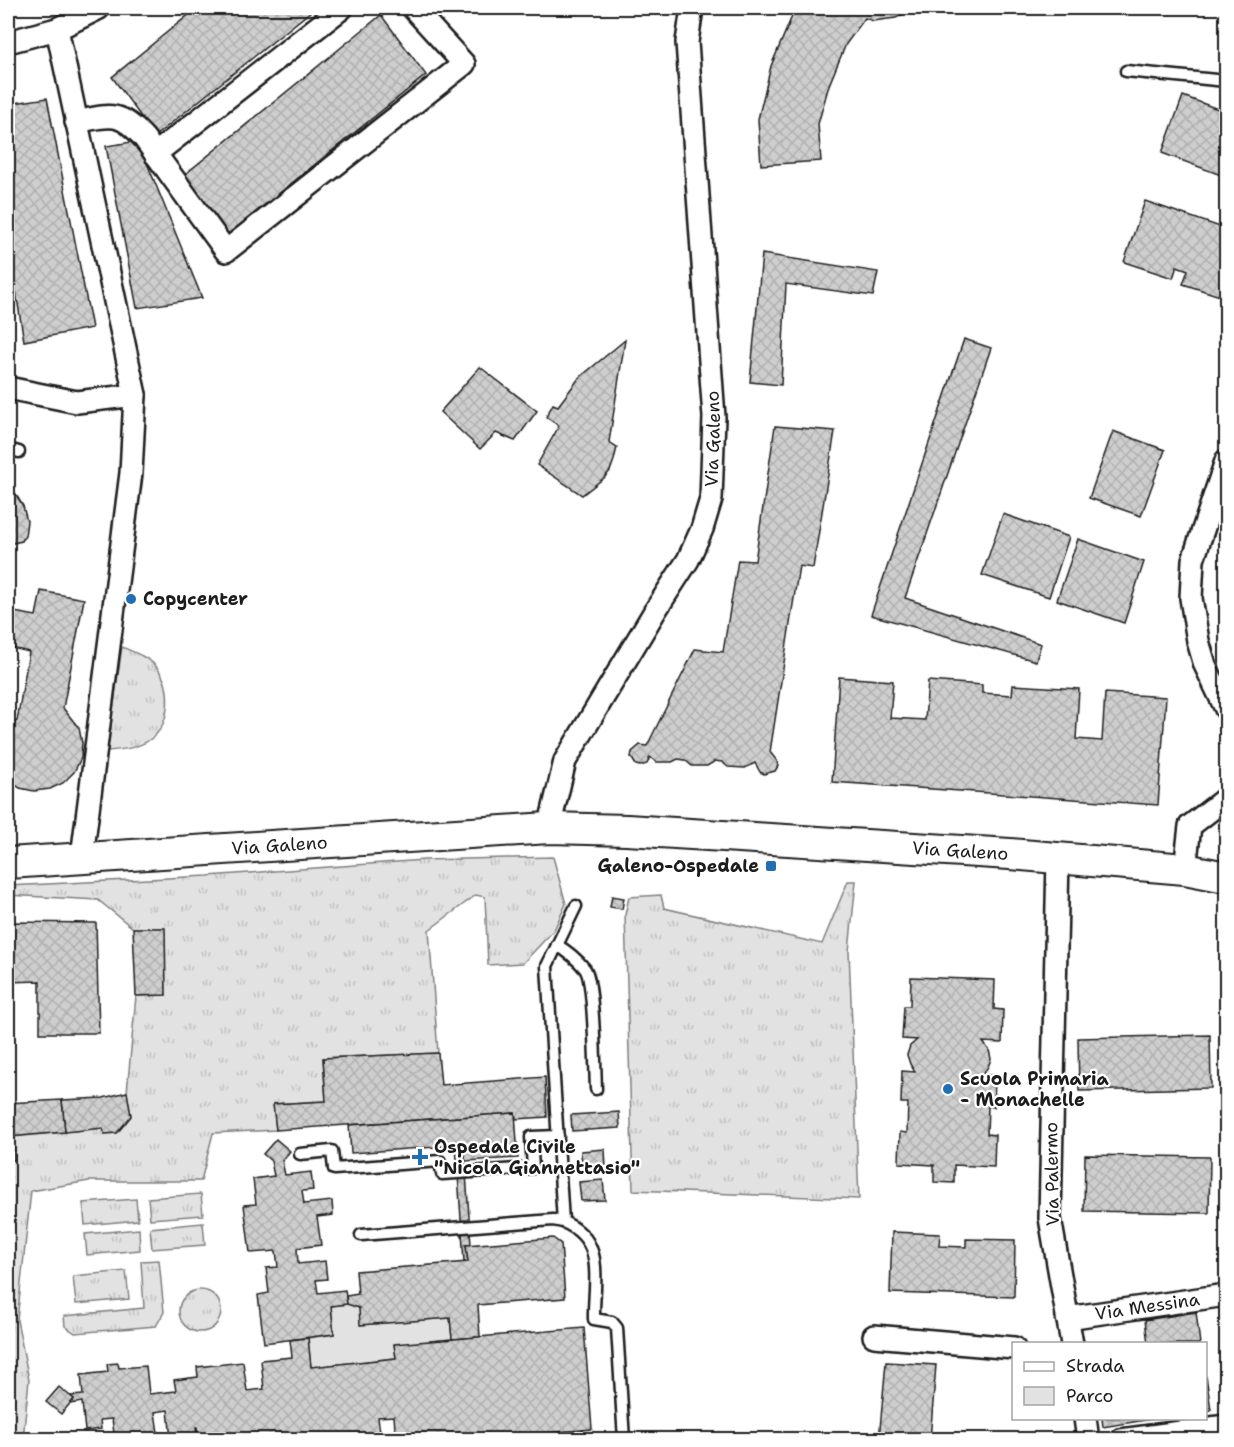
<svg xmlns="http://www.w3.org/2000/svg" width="1234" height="1447" viewBox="0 0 1234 1447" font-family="'Shantell Sans',sans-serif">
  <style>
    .grass { fill: url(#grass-tufts); stroke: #7f7f7f; stroke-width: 1.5 }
    .green { fill: #e2e2e2; stroke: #7f7f7f; stroke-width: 1.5 }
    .building { fill: url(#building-cross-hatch); stroke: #1c1c1c; stroke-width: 1.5 }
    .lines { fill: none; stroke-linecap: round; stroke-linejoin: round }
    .service-casing { stroke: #1c1c1c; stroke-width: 15 }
    .minor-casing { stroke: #1c1c1c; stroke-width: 26 }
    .secondary-casing { stroke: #1c1c1c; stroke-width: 34 }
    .service { stroke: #fff; stroke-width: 10 }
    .minor { stroke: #fff; stroke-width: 21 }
    .secondary { stroke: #fff; stroke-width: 30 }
    .poi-dot { fill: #1f6fb2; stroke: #fff; stroke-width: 2 }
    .labels { text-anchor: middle; stroke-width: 4.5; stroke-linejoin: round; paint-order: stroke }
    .street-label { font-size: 18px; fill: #1c1c1c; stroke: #fff }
    .poi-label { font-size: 18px; font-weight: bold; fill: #1c1c1c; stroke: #fff; text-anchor: start }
  </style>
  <defs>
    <pattern id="grass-tufts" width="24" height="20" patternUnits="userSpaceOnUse" patternTransform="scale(1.5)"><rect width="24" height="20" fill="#e2e2e2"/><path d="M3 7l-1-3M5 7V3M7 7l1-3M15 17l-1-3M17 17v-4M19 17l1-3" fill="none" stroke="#c1c1c1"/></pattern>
    <pattern id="building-cross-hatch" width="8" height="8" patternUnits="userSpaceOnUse" patternTransform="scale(1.5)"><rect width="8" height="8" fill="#cecece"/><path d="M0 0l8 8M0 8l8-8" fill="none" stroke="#b0b0b0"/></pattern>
  </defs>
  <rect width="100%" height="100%" fill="#fff"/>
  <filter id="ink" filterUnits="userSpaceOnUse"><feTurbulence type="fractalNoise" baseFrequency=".0167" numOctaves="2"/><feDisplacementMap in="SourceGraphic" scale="12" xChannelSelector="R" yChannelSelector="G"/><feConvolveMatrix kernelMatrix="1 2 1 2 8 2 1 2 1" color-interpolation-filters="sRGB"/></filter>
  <g filter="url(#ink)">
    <g class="grass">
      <path d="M122,647C134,652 150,658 158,669C172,688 171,723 152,738C140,748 122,750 107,751Z"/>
      <path d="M553,857L566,904L554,930L523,963L488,965L485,897L476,895L429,930L438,1053L323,1058L326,1101L273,1104L276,1130L213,1133L201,1181H89L31,1191L17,1320L29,1380L23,1439L8,1440V1161L14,1160L13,1137L103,1128L104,1134L117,1133L131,1116L127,1092L136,996L166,995L164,928H133L98,900L8,895V886L208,876L424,860Z"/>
      <path d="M848,881H856L849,951L859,1199L633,1190L625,915L629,897L661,895L664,908L822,944Z"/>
      <path d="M201,1194L203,1215L150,1219L148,1198Z"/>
      <path d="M136,1199L138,1220L85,1225L83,1203Z"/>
      <path d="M203,1223L205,1245L152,1249L150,1228Z"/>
      <path d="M139,1229L140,1250L87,1255L85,1234Z"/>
      <path d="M159,1260L164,1312L156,1326L75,1333L65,1326L64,1316L144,1308L141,1261Z"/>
      <path d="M126,1271L129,1299L76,1304L73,1276Z"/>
      <circle cx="200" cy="1311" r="21"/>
    </g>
    <path class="green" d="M347,1304L359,1308L361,1325L450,1318L452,1339L394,1345L396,1358L311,1367L308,1338L334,1334L331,1306Z"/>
    <g class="building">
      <path d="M197,8H315L155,136L112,77Z"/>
      <path d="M798,8H915L896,18L873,21L865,18L846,44L829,85L818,124L821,161L761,165L758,119L771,66L793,14Z"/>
      <path d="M381,15L426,75L226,236L183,176Z"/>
      <path d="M1183,96L1226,112V177L1162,153Z"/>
      <path d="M47,98L92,328L24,341L8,243V104Z"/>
      <path d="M138,141L202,298L137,308L106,146Z"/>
      <path d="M1145,201L1226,229V298L1183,284L1188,270L1177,266L1173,278L1124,262Z"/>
      <path d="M762,254L878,272L873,296L786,284L781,385L750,382Z"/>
      <path d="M964,339L991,348L905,598L1041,644L1036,661L871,615Z"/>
      <path d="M625,340L609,442L617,447L614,460L610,471L604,478L582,495L537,465L559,426L546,417L553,404L558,406L579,378Z"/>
      <path d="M480,367L537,411L515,441L496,433L480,449L440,412Z"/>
      <path d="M775,426L835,431L813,568L799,566L770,752L777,761L778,766L775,771L764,774L760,772L755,763L745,768L728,767L722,762L715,761L707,766H692L685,760L678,759L672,762H656L650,757L647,764L640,766L636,765L631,757L632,752L640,745L647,746L695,649L723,652L738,560L755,561Z"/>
      <path d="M1113,431L1165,450L1141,516L1089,498Z"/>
      <path d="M8,487L15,493L23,506L27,521L25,536L22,541L8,544Z"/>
      <path d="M1003,514L1069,537L1049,597L982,575Z"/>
      <path d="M1078,539L1144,562L1124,623L1057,600Z"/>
      <path d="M41,591L84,599L63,708L79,728L82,743L81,758L74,772L63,783L50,789L34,791L20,788L8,780V726L17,721L29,652L8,647V611L36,616Z"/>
      <path d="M839,677L893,681L890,718L925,720L928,681L982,685V693L1012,695L1013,685L1079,689L1076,739L1102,741L1105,693L1166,697L1158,805L832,782Z"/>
      <path d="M612,896L624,898L622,909L610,907Z"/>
      <path d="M8,922L96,923L99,1033H40V981L8,982Z"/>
      <path d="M133,928H165L166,995L136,996Z"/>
      <path d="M911,977L995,980L994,1009L1003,1010L1002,1043L983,1042L989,1050L991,1059L988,1067L982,1075H995L994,1107L988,1106L987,1134L995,1135L994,1167L954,1165V1183L934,1182V1165L899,1163L900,1132L907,1133L908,1103H901L902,1071L915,1072L910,1064L907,1055L910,1046L917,1040L902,1039L904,1006H910Z"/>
      <path d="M1210,1035L1211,1088L1079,1091L1078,1038Z"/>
      <path d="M438,1053L441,1085L545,1077L547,1117L516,1119L515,1113L276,1130L273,1104L326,1101L323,1058Z"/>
      <path d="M127,1092L131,1116L117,1133L104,1134L103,1128L65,1132L62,1100L103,1098Z"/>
      <path d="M62,1100L65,1132L8,1137V1103Z"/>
      <path d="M619,1112L620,1128L572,1131L571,1115Z"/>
      <path d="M515,1113L518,1158L465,1161L464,1145L351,1153L349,1125Z"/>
      <path d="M8,1137H13L14,1160L8,1161Z"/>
      <path d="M276,1139L290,1151L282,1161L285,1175L311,1172L313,1190L302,1191L304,1204L332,1201L333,1215L317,1217L321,1245L297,1248L298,1264L325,1261L327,1279L316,1280L318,1293L345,1290L347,1304L331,1306L334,1334L264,1343L258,1295L269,1293L266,1268L278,1267L276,1251L250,1253L244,1205L256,1204L253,1179L274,1176L271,1161L263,1154Z"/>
      <path d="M464,1145L471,1245H466L468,1262H464L456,1146Z"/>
      <path d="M605,1149L606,1169L582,1170L581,1151Z"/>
      <path d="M1085,1155L1210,1157L1209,1213L1084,1211Z"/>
      <path d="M603,1180L605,1200L581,1201L579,1182Z"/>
      <path d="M892,1232L940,1234L939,1246L966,1247V1239L1015,1240L1014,1297L890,1293Z"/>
      <path d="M553,1238L561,1244L565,1298L478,1305L480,1337L452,1339L450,1318L360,1325L359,1308L347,1304L346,1296L358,1294L356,1271L468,1262L466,1245Z"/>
      <path d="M1196,1312L1200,1344H1148L1145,1320Z"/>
      <path d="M584,1328L592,1429L467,1440H396L394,1416L378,1417L381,1440H199L197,1427H196L197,1437L171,1440L168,1410L155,1412L158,1433L130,1436L131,1440H115L112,1419L100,1420L101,1429L85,1431L82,1402L70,1404L74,1399L70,1396L83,1395L81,1375L108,1372L107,1364L118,1363L119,1368L146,1366L149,1394L176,1391L174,1380L198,1377L197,1367L243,1362L247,1391L264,1389L261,1360L292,1357L290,1340L308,1338L311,1367L396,1358L394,1344Z"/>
      <path d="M886,1362L936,1365L930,1440H879Z"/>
      <path d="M1206,1376L1211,1410L1206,1411Z"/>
      <path d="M59,1387L74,1399L61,1414L46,1402Z"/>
      <path d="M1102,1418H1158L1103,1427Z"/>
    </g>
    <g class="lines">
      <defs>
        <g id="service">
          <path d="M1126,71L1226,81"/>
          <path d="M8,449L19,452"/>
          <path d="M576,906L547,966L563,1222C607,1240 593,1282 594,1319L612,1322L617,1328L624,1440"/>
          <path d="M557,945C567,951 577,959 585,969C594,980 595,1068 596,1089"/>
          <path d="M300,1154L332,1151L334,1169L440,1161L442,1174L533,1168L531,1137L558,1136"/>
          <path d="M361,1235L553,1220L563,1222"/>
        </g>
        <g id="minor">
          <path d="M57,29L135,395L131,473L82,857"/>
          <path d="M8,42L57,29L99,8"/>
          <path d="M76,122C110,115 119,110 144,138L226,251L464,64L413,8"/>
          <path d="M155,154L342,8"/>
          <path d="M8,388L77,402L135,395"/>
          <path d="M1226,461L1193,560L1191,598L1198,641L1205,665L1226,709"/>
          <path id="s1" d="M549,828L565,761L655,611L688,560L702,529L711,499L714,417L687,42L692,8"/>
          <path d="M1058,858L1050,1218L1072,1344"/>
          <path d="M1185,869L1190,826L1226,798"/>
          <path id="s2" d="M1067,1318L1226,1295"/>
          <path d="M874,1336L1014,1348"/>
          <path d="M1085,1418L1088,1440"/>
          <path d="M1121,1440L1226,1426"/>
        </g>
        <g id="secondary">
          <path id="s3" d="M8,863L549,828L627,830L1010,854L1185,869L1226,877"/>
        </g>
      </defs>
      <use href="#service" class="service-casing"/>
      <use href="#minor" class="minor-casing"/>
      <use href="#secondary" class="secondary-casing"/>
      <use href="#service" class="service"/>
      <use href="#minor" class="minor"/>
      <use href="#secondary" class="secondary"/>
    </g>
  </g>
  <g class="poi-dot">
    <circle cx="131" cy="599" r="6"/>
    <rect x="765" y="860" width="12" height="12" rx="3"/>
    <circle cx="948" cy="1089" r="6"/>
    <path d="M417 1148h6v6h6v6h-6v6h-6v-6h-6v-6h6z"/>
  </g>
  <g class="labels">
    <g class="street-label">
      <text dy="6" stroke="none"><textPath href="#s1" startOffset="430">Via Galeno</textPath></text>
      <text dy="6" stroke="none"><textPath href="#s3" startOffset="272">Via Galeno</textPath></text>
      <text dy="6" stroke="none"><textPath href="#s3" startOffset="954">Via Galeno</textPath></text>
      <text transform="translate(1052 1174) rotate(-91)" y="6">Via Palermo</text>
      <text dy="6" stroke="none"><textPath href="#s2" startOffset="81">Via Messina</textPath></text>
    </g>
    <g class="poi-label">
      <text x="143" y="605">Copycenter</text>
      <text x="759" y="872" text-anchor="end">Galeno-Ospedale</text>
      <text x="960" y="1085">Scuola Primaria<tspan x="960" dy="21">- Monachelle</tspan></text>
      <text x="434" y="1153">Ospedale Civile<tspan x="434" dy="21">"Nicola Giannettasio"</tspan></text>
    </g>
  </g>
  <rect width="1234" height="1447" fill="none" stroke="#fff" stroke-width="30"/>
  <rect x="15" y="15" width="1204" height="1417" fill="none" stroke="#1c1c1c" stroke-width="2" filter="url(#ink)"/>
  <rect x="1012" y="1342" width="195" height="78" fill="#ffffff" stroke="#a4a4a4" stroke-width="1.5"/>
  <rect x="1024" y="1362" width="30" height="9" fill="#ffffff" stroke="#a4a4a4" stroke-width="1.5"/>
  <text x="1066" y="1372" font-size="18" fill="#1c1c1c">Strada</text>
  <rect x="1024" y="1387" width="30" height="18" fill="#e2e2e2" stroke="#a4a4a4" stroke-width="1.5"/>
  <text x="1066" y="1402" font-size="18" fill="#1c1c1c">Parco</text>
</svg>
